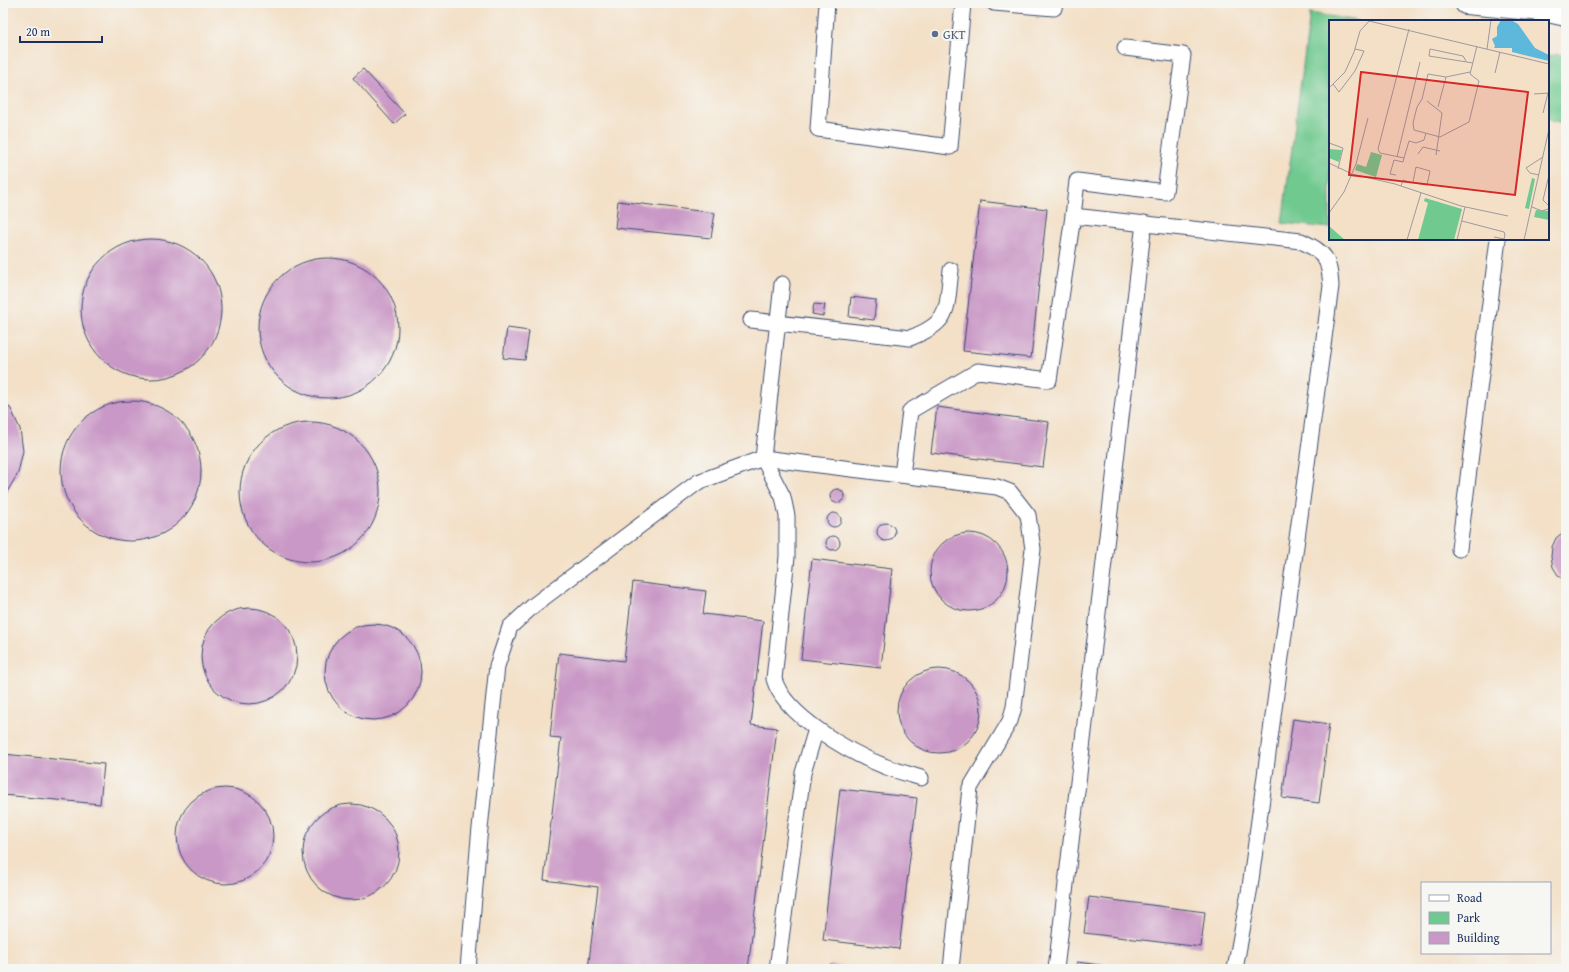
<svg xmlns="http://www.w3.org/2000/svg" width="1569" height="972" viewBox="0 0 1569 972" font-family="'Gentium Book Plus',serif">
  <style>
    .green { fill: #70c98f; stroke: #467c76 }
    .building { fill: #c998c6 }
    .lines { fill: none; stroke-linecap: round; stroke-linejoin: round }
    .service-casing { stroke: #3b4a6e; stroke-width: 17 }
    .minor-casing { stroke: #3b4a6e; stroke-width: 24 }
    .service { stroke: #fff; stroke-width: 15 }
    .minor { stroke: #fff; stroke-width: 22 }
    .service-dot { fill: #5c6f8a; stroke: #f6f6f2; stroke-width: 1.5 }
    .labels { text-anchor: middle; stroke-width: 4; stroke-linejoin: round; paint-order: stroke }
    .service-label { font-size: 13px; fill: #4e5e75; stroke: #f6f6f2; text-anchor: start }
    .inset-road { fill: none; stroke: #9d999d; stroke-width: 1 }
    .view { fill: #d62828; fill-opacity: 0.15; stroke: #d62828; stroke-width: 2 }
    .inset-edge { fill: none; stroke: #1b2f5e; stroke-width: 2 }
  </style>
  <rect width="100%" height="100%" fill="#f6f6f2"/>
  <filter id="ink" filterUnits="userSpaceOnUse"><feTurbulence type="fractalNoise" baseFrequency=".025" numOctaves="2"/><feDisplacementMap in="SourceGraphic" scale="8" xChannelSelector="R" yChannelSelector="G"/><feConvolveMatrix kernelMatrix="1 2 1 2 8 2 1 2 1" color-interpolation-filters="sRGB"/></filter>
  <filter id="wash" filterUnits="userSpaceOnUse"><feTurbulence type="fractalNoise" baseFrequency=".012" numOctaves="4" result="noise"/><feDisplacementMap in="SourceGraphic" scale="16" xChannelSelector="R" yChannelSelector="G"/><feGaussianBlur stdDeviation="0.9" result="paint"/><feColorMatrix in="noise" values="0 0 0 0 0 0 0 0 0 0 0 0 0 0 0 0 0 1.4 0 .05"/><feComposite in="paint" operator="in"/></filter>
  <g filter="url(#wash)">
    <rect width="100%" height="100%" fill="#f3e0c7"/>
    <g class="green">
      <path d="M1310,13L1359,21H1330V228L1282,223Z"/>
      <path d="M1558,54L1566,56V125L1548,120V57Z"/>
    </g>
    <g id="blocks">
      <g class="building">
        <path d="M363,69L405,114L394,124L353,78Z"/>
        <path d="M618,201L715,213L711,238L615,228Z"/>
        <path d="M980,201L1047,209L1031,358L963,351Z"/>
        <circle cx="151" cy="309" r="70"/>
        <circle cx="328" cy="328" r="70"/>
        <path d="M851,297L876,300L874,320L849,317Z"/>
        <path d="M814,304L825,305L823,316L812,314Z"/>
        <path d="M507,328L529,331L525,360L503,358Z"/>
        <path d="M3,401L11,409L20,429L23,451L18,473L7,492L3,496Z"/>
        <circle cx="131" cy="471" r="70"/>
        <path d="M937,407L1049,422L1043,467L931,453Z"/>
        <circle cx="310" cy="492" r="70"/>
        <circle cx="837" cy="496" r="7"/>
        <circle cx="834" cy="520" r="7"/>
        <circle cx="886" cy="532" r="9"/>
        <path d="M1566,530V581L1558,575L1553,567L1551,557L1552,547L1556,538Z"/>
        <circle cx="969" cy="572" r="39"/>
        <circle cx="833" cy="543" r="7"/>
        <path d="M812,559L892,569L881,668L801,659Z"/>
        <path d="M633,582L706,591L703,614L763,621L751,725L777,728L748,969H588L598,887L544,880L561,738L550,737L559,653L624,661Z"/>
        <circle cx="249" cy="656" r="48"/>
        <circle cx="373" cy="672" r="48"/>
        <circle cx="939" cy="711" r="42"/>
        <path d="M1293,719L1329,724L1319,803L1282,798Z"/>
        <path d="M3,754L104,764L100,804L3,795Z"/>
        <circle cx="225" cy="836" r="48"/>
        <path d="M840,789L917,798L899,949L823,940Z"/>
        <circle cx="351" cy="852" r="48"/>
        <path d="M1089,897L1205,912L1201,947L1084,933Z"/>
        <path d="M1077,962L1123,968V969H1076Z"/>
        <path d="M830,965L851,968V969H829Z"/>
      </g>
    </g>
  </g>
  <g filter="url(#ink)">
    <use href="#blocks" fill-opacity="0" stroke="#3b4a6e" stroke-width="1"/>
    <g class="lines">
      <defs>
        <g id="service">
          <path d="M827,3L818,129L950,147L963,3"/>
          <path d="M994,3L1054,8L1055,3"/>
          <path d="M1073,216L1077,181L1165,192L1183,55L1125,48"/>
          <path d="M782,284L763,458L783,497L787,516V557L774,679C784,715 850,753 884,766C896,771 909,774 921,778"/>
          <path d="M751,320L910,338C952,322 946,309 951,270"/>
          <path d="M902,475L910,411L978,371L1049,380L1073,216L1301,241C1326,253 1329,258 1331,286L1250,887L1235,969"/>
          <path d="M1459,549L1498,239"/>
          <path d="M468,969L479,838L497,666L510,627L534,605L698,482L763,458L997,487L1010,492L1028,515L1033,549L1014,707L1010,721L970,788L951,969"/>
          <path d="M777,969L803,773L816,729"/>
          <path d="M1056,969L1144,223"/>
        </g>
        <path id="minor" d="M1466,3L1543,10L1566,15"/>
      </defs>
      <use href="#service" class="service-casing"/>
      <use href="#minor" class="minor-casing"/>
      <use href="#service" class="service"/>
      <use href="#minor" class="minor"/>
    </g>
  </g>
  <circle class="service-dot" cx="935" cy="34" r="4"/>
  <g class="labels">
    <g class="service-label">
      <text x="943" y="39">GKT</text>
    </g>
  </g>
  <g transform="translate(1329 20)">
    <rect width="220" height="220" fill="#f3e0c7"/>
    <path d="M0,129L13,130L10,142L0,138ZM42,132L53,135L47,157L26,150L28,144L37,147ZM203,158L206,159L200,189L196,188ZM96,178L133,189L125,220H89L99,183L95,181ZM207,190L219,191L220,200L205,197ZM0,206L16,220H0Z" fill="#70c98f"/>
    <path d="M182,0L189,4L206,28L220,35V41L183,32V28H165L166,26L163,19L168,16V7L172,0Z" fill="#5eb8dc"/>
    <path class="inset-road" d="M80,9L49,129L51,133L75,138L80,121L87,123L95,120L97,113M158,29L162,0M137,41L134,36L101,29L100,36L144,43M141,52L117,57L99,54L93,79L88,87L84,103L85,110L111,117L140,102L150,61L141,54L148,26M166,53L171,32M4,64L10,72L26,51L35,31L26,29M0,68L16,52L25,32L31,11L40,1L220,44M205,74L220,73M98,81L113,93L107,135M109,87L117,57M214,93L219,73M0,123L14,128L9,149M89,134L94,127L111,131M68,137L91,42M0,143L23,154L66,164L132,186L179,196M67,155L61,154L65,140L74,142L75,138M210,155L201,153L197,148L214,137M220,155L214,180L220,186M72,166L74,160L80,162L98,165L101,151L87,147L84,162M203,187L213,191L219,189M0,193L15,172L27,144L39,98M133,201L175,212L176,215L175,219L165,217M78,220L92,173M128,220L136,187M195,220L220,109"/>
    <path class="view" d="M32,52L199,72L186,175L20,155Z"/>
    <rect width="220" height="220" class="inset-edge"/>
  </g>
  <rect width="1569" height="972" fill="none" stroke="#f6f6f2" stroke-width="16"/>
  <rect x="1421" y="882" width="130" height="72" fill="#f6f6f2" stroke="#9ea6b7"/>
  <rect x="1429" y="895" width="20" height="6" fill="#ffffff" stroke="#9ea6b7"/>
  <text x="1457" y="902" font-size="12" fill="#1b2f5e">Road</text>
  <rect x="1429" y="912" width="20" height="12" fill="#70c98f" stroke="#9ea6b7"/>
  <text x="1457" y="922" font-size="12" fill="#1b2f5e">Park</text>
  <rect x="1429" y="932" width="20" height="12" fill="#c998c6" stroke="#9ea6b7"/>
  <text x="1457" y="942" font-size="12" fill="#1b2f5e">Building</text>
  <path d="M20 36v6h82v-6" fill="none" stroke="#1b2f5e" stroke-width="2"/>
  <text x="26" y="36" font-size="12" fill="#1b2f5e" stroke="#f6f6f2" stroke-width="3" paint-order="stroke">20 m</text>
</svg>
